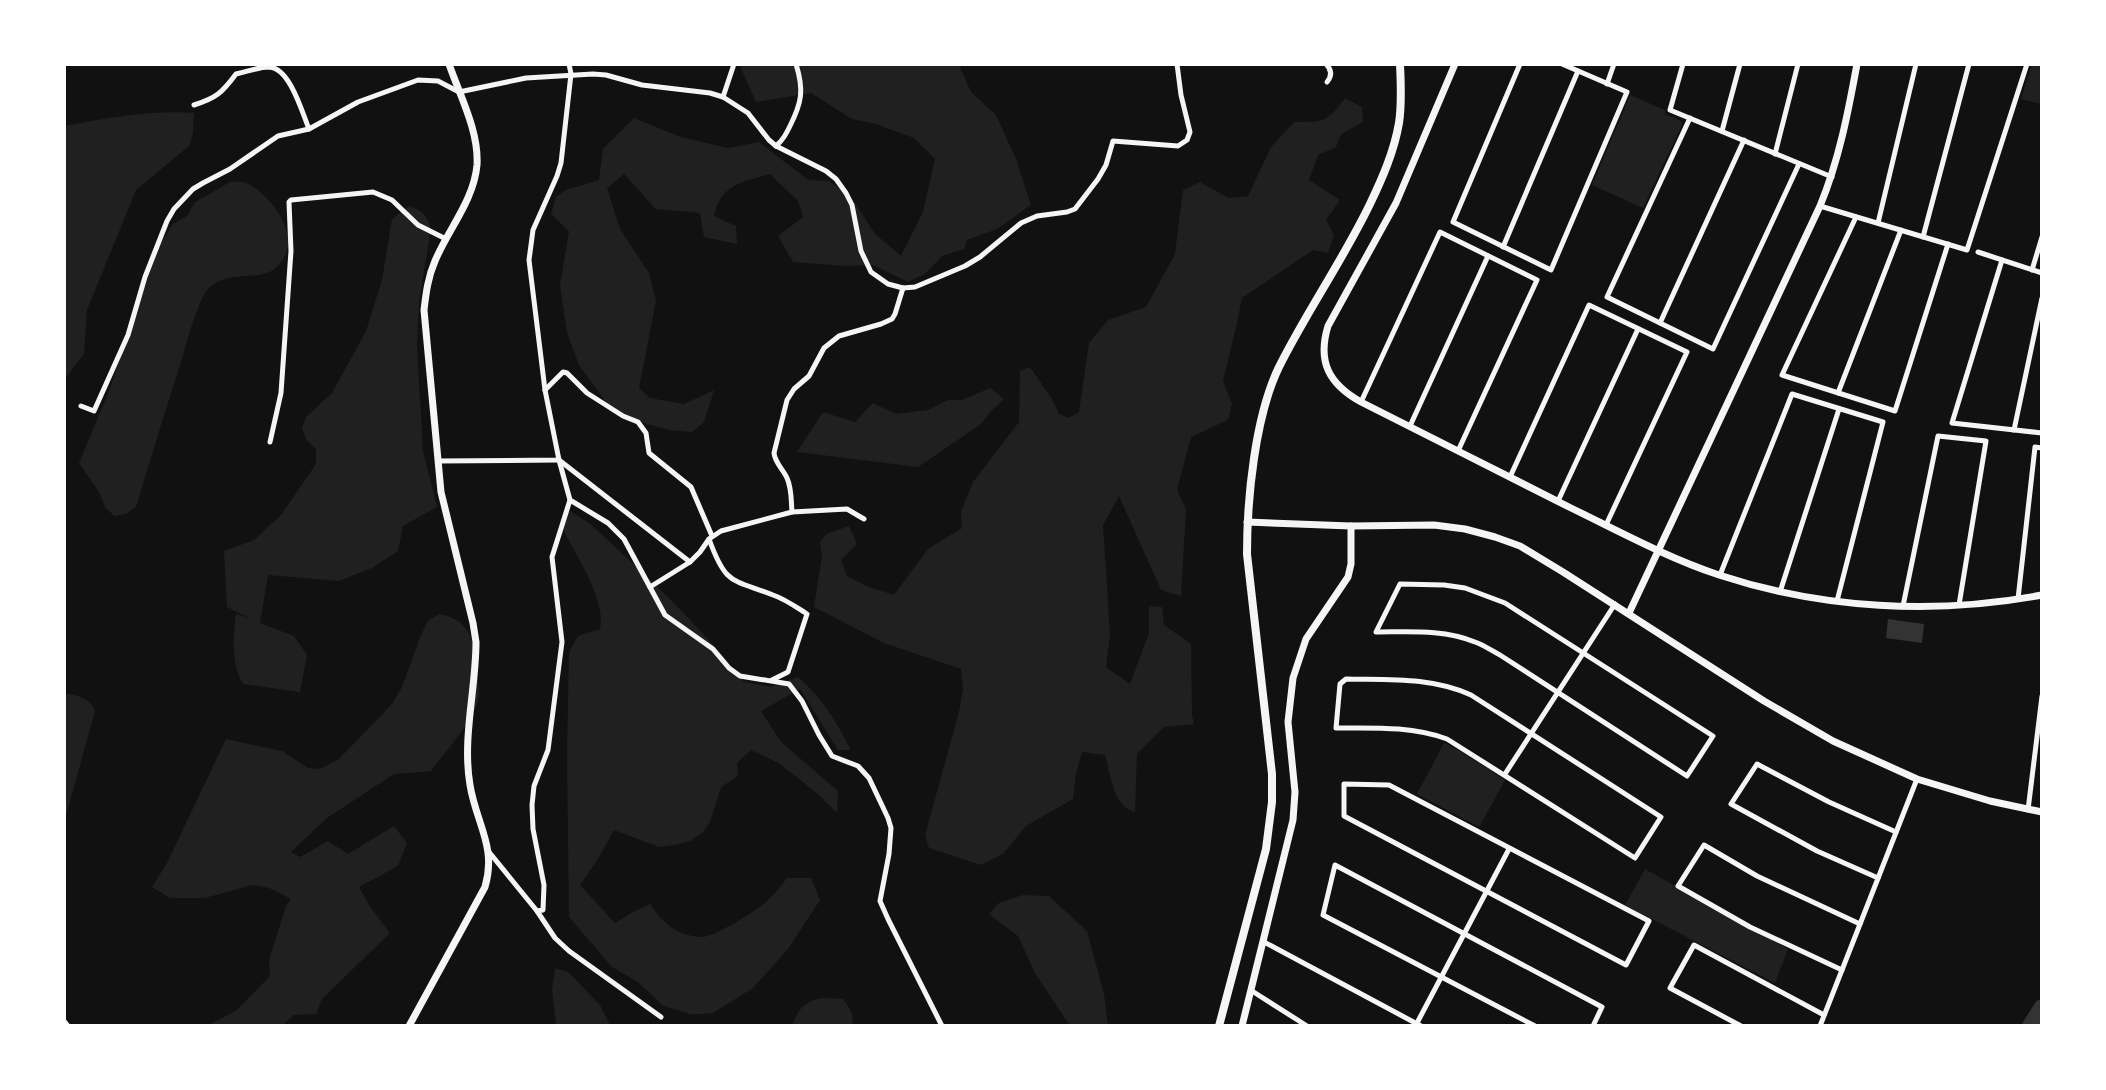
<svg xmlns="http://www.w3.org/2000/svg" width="2106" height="1090" viewBox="0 0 2106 1090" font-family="'Asap Condensed',sans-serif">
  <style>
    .green { fill: #202020 }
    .water { fill: #333 }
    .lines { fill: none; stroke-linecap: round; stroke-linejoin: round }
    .river { stroke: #333; stroke-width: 16 }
    .minor { stroke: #f5f5f5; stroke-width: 5 }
    .tertiary { stroke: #f5f5f5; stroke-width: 7 }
    .primary { stroke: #f5f5f5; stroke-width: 8 }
  </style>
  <rect width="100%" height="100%" fill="#111"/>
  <g class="green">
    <path d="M739,64L959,65L971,92L996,115L1016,159L1031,205L997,229L967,240L964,249L942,256L925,274L908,282L873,265L845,266L793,262L778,236L803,217L798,201L770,174C742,182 721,184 714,216L736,226L737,244L704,237L700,213L656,209L624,174L607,188L620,229L649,273L656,301L639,388L650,398L684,404L714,390L704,422L692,432L669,430L647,424L610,408L579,365L567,333L560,285L569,231L551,214L556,197L566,190L599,180L603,149L634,118L681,137L728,148L759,142L808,180L829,181L851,197L875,234L901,256L923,212L935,159L914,138L876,124L852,119L811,93L756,102Z"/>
    <path d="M2032,64L2041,65V104L2021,99Z"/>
    <path d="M1630,95L1665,110V114L1681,121L1682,125L1643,208L1592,185Z"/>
    <path d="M1345,98L1362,107L1363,122L1341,134L1336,147L1318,155L1309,180L1340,200L1326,220L1334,235L1328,253L1313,250L1242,298L1237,323L1223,381L1232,404L1228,420L1191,437L1177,490L1186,509L1181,596L1161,590L1119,496L1103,525L1110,634L1106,667L1130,684L1149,633V606L1162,607L1164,625L1191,644L1192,715L1194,724L1164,727L1137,754L1135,812C1113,807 1111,775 1105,755L1082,752L1076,774L1073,799L1026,826L1003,854L981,865L929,848L925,835L959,712L963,689L961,669L884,643L814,607L822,555L820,542L827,534L849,526L857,544L841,560L847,576L869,587L894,595L928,549L962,528L961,512L973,482L1019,422L1020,371L1030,367L1052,399L1059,414L1069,418L1079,412L1089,343L1108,320L1146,307L1175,254L1183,190L1200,182L1229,198L1248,196L1271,147L1294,122C1326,122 1326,123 1345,98Z"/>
    <path d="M194,113L193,133L189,146L136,190L87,310L84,354L65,379V126C107,118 151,110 194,113Z"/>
    <path d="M230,182C235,182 243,181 248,184C268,193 294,227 287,250C274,291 234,265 210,287C198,298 187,342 182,359C166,408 151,457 136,507L126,514L115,516L106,509L99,492L79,463L109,391L158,248L173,224L187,216L195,202Z"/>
    <path d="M409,206C422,210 428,216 431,229L419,301L417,347L423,451L437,507L403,526L398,551L372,568L339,581L268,575L260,623L294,636L307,655L300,692L243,684C231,664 233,637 236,614L251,619L227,607L224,551L254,540L281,515L316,464V449L306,439L302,428L306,417L332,393L366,331L382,280L392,219Z"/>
    <path d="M990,388L1004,399L991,411L981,424L918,467L797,452L823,412L855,422L873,403L896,414L928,410L948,400H962Z"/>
    <path d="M570,511L589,523C644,573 698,623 744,682L771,687L798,677C823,699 836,721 851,750H838L800,689L761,711L781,742L838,791L837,813L818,794L780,764L751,750L737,763L738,776L721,787L710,822L703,832L690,841L674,845L659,847L614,830L598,859L580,885L615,923L633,912L650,904C662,923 679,937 703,937C714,937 756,911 765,903C773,896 780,887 787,878H811L820,900L788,949L753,988L713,1013L703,1014H689L662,1005L638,982L612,967L569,917L567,754L569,652L578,636L600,629C607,598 573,552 560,523L564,513Z"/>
    <path d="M439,614C473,620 475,645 477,674C478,681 480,690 479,697C476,717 444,754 431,771L394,774L327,818L291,852L300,857L328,841L348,854L394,826L407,843L398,866L359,887L371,908L390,933L322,999L316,1014L294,1015L283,1025H209L237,1010L270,976L269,960L286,906L291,899L269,888L252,885L205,898H170L152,887L167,863L226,739L282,751L308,768L320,769L339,759L392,704L402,687L421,635L428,621Z"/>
    <path d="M68,694C80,696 90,699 95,711L65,819L64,695Z"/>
    <path d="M1444,743L1460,751L1505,780L1479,827L1417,794Z"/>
    <path d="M1645,869L1788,949L1775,983L1625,905Z"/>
    <path d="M1023,895L1049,896L1087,931L1104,994L1108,1025H1072L1068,1023L1035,973L1018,936L989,914L999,903Z"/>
    <path d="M555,968L568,972L600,1005L610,1025H556L552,990Z"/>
    <path d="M823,998L843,999C849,1007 855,1015 852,1025H792C798,1009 805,1001 823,998Z"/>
  </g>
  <path class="water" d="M1888,619L1924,624L1922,643L1886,638Z"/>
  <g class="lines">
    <path class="river" d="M2030,1026L2042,1007"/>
    <g class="minor">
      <path d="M1326,64C1332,70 1332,76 1327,82"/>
      <path d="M1520,64L1453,222L1551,270L1627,92L1562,64"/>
      <path d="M1683,64L1670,110L1832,177"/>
      <path d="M1607,84L1614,64"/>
      <path d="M723,97L734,64"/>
      <path d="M194,105C216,98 222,93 236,74C246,72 259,67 269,67C290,68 302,112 309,129"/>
      <path d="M1690,118L1607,297L1713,349L1799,164"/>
      <path d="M1722,131L1740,64"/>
      <path d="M776,146C783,140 786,134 790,126C802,102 804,90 796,64"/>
      <path d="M1775,154L1798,64"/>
      <path d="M1820,206L1967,250L2027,64"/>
      <path d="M1856,217L1782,375L1895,411L1948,244"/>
      <path d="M1878,223L1916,64"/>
      <path d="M1923,237L1969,64"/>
      <path d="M1503,247L1578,71"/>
      <path d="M1978,252L2042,273"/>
      <path d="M2002,260L1952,423L2042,433"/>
      <path d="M2032,270L2042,237"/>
      <path d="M1660,323L1744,140"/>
      <path d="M545,390L563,372L567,373L587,393L623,416L638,422L646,433L649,453L691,487L712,536"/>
      <path d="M1838,393L1901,230"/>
      <path d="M1361,402L1440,232L1537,280L1458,451"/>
      <path d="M81,406L94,411L128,335L145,277L167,221L174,209L193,189L203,183L230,169L278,136L309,129L358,102L418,80L438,81L459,92L526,78L593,74L606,75L642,85L710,93L723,97L748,113L769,140L776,146L826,171L836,179L846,193L852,205L861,251L871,272L888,284L903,288L915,287L965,266L980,257L1021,223L1037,216L1067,212L1075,209L1098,179L1106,165L1113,141L1178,146L1187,140L1190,132L1181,95L1177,64"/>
      <path d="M1410,426L1488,256"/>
      <path d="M2014,430L2042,298"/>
      <path d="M270,442L281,393L291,251L289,202L291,200L373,192L392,200L418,225L446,239"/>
      <path d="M559,460L570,500L608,523L624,539L665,615L713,649L729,668L740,676L789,684L802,701L819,735L832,756L858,766L869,778L888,818L891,828L889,854L880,901L888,919L942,1026"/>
      <path d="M559,460L690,562"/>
      <path d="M438,461L559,460L545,390L529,260L533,230L557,176L561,163L571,74L569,64"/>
      <path d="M1510,477L1589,305L1687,352L1606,525"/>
      <path d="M1558,501L1638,329"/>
      <path d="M792,512L847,509L864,519"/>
      <path d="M709,539C726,586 732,579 773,595C785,599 796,607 807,614L788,672L772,680"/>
      <path d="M1720,575L1792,394L1883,422L1837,601"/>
      <path d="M1400,584L1444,585L1465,588L1505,603L1713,736L1687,776L1500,655C1492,651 1484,645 1475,642C1444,629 1409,632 1376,632Z"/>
      <path d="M650,587L690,562L700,552L709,539L721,531L792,512C791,501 792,489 787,478C783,469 775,463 774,453L787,400L794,389L809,376L824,348L839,336L881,324L892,319L895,314L903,288"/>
      <path d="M1780,592L1839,409"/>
      <path d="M2018,599L2035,447L2042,448"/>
      <path d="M1903,606L1938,436L1986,441L1959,605"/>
      <path d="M1346,679C1389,680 1431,677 1471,695L1661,817L1635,858L1447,739C1411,726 1374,728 1336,728L1340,684Z"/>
      <path d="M1505,774L1615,604"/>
      <path d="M1344,784L1389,785L1649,921L1626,965L1344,816Z"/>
      <path d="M2028,810L2042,696"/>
      <path d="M489,852L537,911L555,938L569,951L661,1017"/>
      <path d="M1878,878L1817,851L1731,804L1757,764L1829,802L1896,832"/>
      <path d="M537,911L543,910L544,885L533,829L532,805L534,786L548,750L562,642L552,557L570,500"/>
      <path d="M1264,942L1421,1026"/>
      <path d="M1842,970L1750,927L1678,886L1704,845L1757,876L1860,924"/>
      <path d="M1252,991L1307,1026"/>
      <path d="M64,1021L68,1026"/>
      <path d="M1417,1023L1509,849"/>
      <path d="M1535,1026L1323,915L1335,865L1602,1007L1593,1026"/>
      <path d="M1741,1026L1670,988L1694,945L1824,1015"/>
      <path d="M1820,1026L1917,779"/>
    </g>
    <g class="tertiary">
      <path d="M1455,64L1396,203L1328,326C1317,362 1329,384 1361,402C1431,437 1501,473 1571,508C1620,532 1668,558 1719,575C1822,609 1935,615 2042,595"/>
      <path d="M1247,522L1351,526L1434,525L1465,529L1495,537L1520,546L1563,572L1764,701L1833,741L1917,779L1990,801L2042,812"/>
      <path d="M1629,613L1820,206C1839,160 1848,113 1857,64"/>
      <path d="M409,1026L485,887C497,847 476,823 470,785C462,738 476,689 476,642L473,623L441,492L424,310C426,293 428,277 435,261C448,230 474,200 477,165C479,131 460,96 449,64"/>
      <path d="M1242,1026L1293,820L1295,792L1288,722L1293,678L1306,639L1348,577L1351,564V526"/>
    </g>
    <path class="primary" d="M1219,1026L1266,849L1272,802V774L1247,554C1247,499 1255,416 1279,367C1307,311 1343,260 1370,204C1382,179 1394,152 1399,123C1402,104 1401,84 1400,64"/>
  </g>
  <rect width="2106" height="1090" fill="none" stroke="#ffffff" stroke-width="132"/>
</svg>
